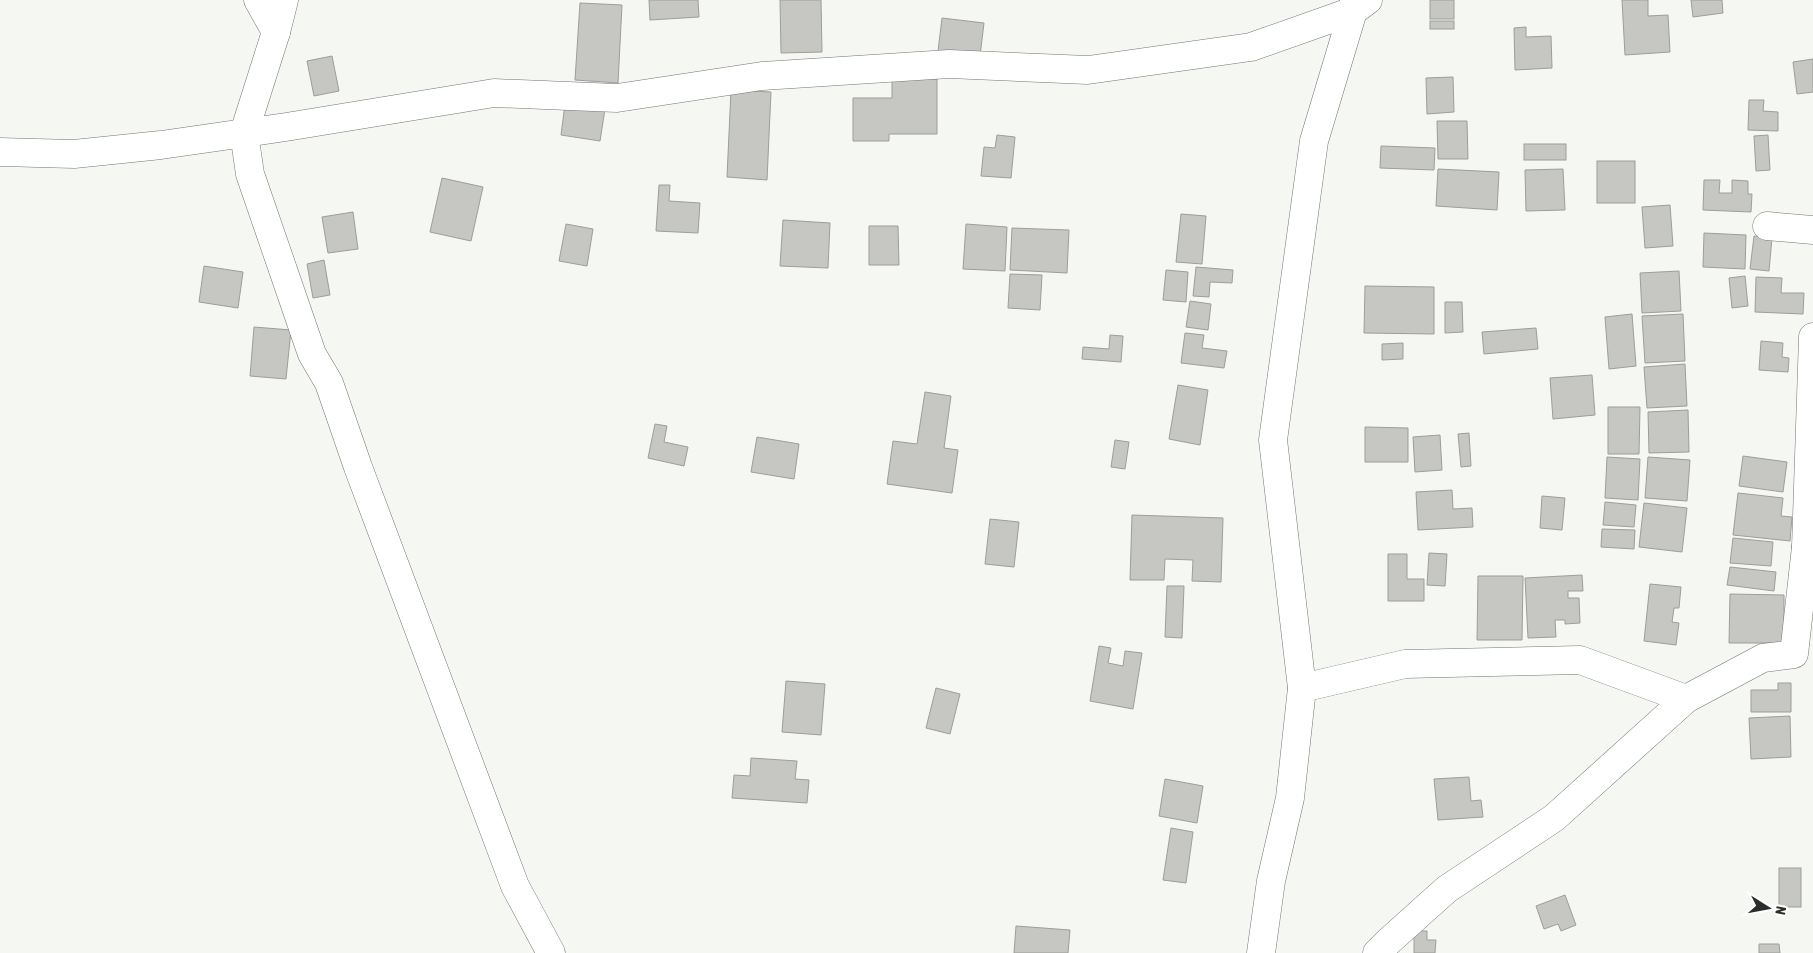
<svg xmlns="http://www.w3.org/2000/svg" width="1813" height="953" viewBox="0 0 1813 953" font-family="'Asap Condensed',sans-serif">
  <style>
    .building { fill: #c6c6c2; stroke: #9d9d99 }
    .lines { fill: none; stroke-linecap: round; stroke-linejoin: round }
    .street-casing { stroke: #747572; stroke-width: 29 }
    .street { stroke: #fff; stroke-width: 28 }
  </style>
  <rect width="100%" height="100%" fill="#f5f7f2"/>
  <g class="building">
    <path d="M649,0H698L699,17L650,20Z"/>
    <path d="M780,0H821L822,52L781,53Z"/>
    <rect x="1430" y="0" width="24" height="19"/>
    <path d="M1622,0H1648V16L1668,15L1670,52L1625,55Z"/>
    <path d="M1691,0H1722L1723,13L1693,17Z"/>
    <path d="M580,3L622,5L618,83L575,80Z"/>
    <path d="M942,18L984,23L980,56L938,51Z"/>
    <rect x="1430" y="21" width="24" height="8"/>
    <path d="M1526,27V37L1551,36L1552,68L1515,70L1514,28Z"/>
    <path d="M332,56L339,91L314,96L307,61Z"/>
    <path d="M1813,59V92L1797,94L1793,62Z"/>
    <path d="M1453,77L1454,112L1427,114L1426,78Z"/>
    <path d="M892,79H937V134H889V141H853V98H892Z"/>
    <path d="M731,90L771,92L767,180L727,177Z"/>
    <path d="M1749,100H1764L1763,111L1778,112V131L1748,130Z"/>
    <path d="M565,104L605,109L600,141L561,135Z"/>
    <path d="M1437,121H1467L1468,159H1438Z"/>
    <path d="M997,135L1015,137L1011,178L981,176L984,147L995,148Z"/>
    <path d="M1768,135L1770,170L1756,171L1754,136Z"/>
    <rect x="1524" y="144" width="42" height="16"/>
    <path d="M1381,146L1435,148L1434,170L1380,168Z"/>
    <rect x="1597" y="161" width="38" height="42"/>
    <path d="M1438,169L1499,172L1497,210L1436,206Z"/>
    <path d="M1563,169L1565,210L1526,211L1525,170Z"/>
    <path d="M442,178L483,187L471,241L430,232Z"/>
    <path d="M1704,180H1720L1719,193H1732V180L1748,181V194H1752L1751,212L1703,210Z"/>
    <path d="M659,185H670L669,201L700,203L698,233L656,231Z"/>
    <path d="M1670,205L1673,246L1645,248L1642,207Z"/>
    <path d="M353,212L358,249L328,253L322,217Z"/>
    <path d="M1181,214L1206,216L1202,264L1176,262Z"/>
    <path d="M783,220L830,223L828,268L780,266Z"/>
    <path d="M566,224L593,229L587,266L559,261Z"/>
    <path d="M966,224L1007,227L1005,271L963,269Z"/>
    <path d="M869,226H898L899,265H869Z"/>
    <path d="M1012,228L1069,230L1067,273L1010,270Z"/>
    <path d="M1704,233L1746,235L1745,269L1703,267Z"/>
    <path d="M1754,236L1772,238L1769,271L1750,269Z"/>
    <path d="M324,260L330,295L313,298L307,264Z"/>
    <path d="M204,266L243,272L238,308L199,302Z"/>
    <path d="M1196,267L1233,270L1232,283L1210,282L1209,297L1193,296Z"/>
    <path d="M1166,270L1188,272L1186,302L1163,300Z"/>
    <path d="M1679,271L1681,311L1642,313L1640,273Z"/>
    <path d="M1010,274L1042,275L1040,310L1008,308Z"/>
    <path d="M1745,276L1748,306L1732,308L1729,278Z"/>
    <path d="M1756,277L1782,278L1781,293H1804L1803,314L1755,312Z"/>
    <path d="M1365,286L1434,287V334L1364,333Z"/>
    <path d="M1190,301L1211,304L1208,330L1186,327Z"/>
    <path d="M1445,302H1462L1463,332L1445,333Z"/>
    <path d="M1632,314L1636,366L1609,369L1605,317Z"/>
    <path d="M1683,314L1685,361L1645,363L1642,316Z"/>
    <path d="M254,327L291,330L286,379L250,376Z"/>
    <path d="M1536,328L1538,349L1484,354L1482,332Z"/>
    <path d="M1185,333L1204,335L1202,348L1227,351L1224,368L1181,363Z"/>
    <path d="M1110,335L1123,336L1121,362L1082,359L1083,347L1109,349Z"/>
    <path d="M1761,341L1783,343L1782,357L1789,358L1788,372L1759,370Z"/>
    <path d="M1403,343V359L1382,360V344Z"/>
    <path d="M1685,364L1687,406L1647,408L1644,367Z"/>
    <path d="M1592,375L1595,415L1553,419L1550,378Z"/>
    <path d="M1178,385L1208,390L1200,445L1169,439Z"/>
    <path d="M925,392L951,396L944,448L958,450L952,493L887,484L893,441L917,444Z"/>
    <path d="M1608,407H1640L1639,454H1608Z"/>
    <path d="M1688,410L1689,452L1649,453L1648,412Z"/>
    <path d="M655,424L667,426L664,442L688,447L684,466L648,458Z"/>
    <path d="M1365,427L1408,428V462H1365Z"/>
    <path d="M1469,433L1471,466L1461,467L1458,434Z"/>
    <path d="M1440,435L1442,470L1415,472L1413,437Z"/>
    <path d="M757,437L799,444L794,479L751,472Z"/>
    <path d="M1115,440L1129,442L1125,469L1111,467Z"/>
    <path d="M1743,456L1787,462L1783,492L1739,486Z"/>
    <path d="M1607,457L1640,459L1638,500L1605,498Z"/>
    <path d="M1648,457L1690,460L1687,501L1645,498Z"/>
    <path d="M1452,490L1453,509L1472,508L1473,527L1418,530L1416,492Z"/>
    <path d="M1738,493L1783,498L1781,516L1792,517L1790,541L1733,535Z"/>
    <path d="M1542,496L1565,498L1562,530L1540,528Z"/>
    <path d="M1605,502L1636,505L1634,527L1603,525Z"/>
    <path d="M1644,503L1687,508L1682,552L1639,547Z"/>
    <path d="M1132,515L1223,518L1221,582L1192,581L1193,560L1165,559L1164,580H1130Z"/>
    <path d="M990,519L1019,522L1014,567L985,564Z"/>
    <path d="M1602,529L1635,530L1634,549L1601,547Z"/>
    <path d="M1733,538L1773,542L1771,566L1730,563Z"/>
    <path d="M1429,553L1447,554L1445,586L1427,585Z"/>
    <path d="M1388,554H1407V579H1424V601H1388Z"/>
    <path d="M1730,567L1776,572L1774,591L1727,585Z"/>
    <path d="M1582,575L1583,591H1568V598H1579L1580,623L1565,624V620H1555L1556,637L1528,638L1525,578Z"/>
    <path d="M1478,576H1523L1522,640H1477Z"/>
    <path d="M1650,584L1681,587L1679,608H1674L1672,622L1679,623L1676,645L1644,641Z"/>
    <path d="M1167,586H1184L1182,638L1165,637Z"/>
    <path d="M1730,594L1784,595V643H1729Z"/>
    <path d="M1099,646L1111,648L1108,663L1123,666L1125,651L1142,653L1133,709L1090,701Z"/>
    <path d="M786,681L825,684L821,735L782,732Z"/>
    <path d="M1778,683H1791V712H1751V690H1778Z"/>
    <path d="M936,688L960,694L950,734L926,728Z"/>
    <path d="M1790,716L1791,757L1751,759L1749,718Z"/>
    <path d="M751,758L797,761L795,779L809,780L807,803L732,798L734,775L750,776Z"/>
    <path d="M1469,777L1471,801L1481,800L1483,817L1438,820L1434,779Z"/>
    <path d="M1165,779L1203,786L1197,823L1159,816Z"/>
    <path d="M1171,828L1193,832L1186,883L1163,880Z"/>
    <rect x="1779" y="868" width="22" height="39"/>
    <path d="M1565,895L1576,925L1561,931L1558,924L1544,929L1536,906Z"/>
    <path d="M1016,926L1070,930L1068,953H1014Z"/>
    <path d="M1414,931H1427V940H1436L1435,953H1414Z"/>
    <path d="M1759,944H1779L1780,953H1759Z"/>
  </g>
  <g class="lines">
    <defs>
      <g id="street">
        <path d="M258,0L276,32L244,133L250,174L312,354L329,383L358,467L515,886L551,953"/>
        <path d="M276,32L284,0"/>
        <path d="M0,152L74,154L161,145L286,127L494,93L617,98L762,76L949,64L1088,70L1251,47L1353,11L1368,0"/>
        <path d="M1767,226L1813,230"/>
        <path d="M1806,547L1813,337"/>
        <path d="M1302,688L1405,664L1580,660L1686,699L1763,658L1794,654L1806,547H1813"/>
        <path d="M1261,953L1271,881L1290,798L1302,688L1273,440L1314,141L1353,11L1354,0"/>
        <path d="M1377,953L1389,941L1447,889L1554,818L1686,699"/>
      </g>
    </defs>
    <use href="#street" class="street-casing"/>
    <use href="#street" class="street"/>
  </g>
  <g transform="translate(1768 908) rotate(101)" stroke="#ffffff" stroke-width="4" paint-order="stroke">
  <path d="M0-4L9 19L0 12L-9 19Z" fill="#2c2d2b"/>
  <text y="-8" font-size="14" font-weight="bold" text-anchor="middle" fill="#2c2d2b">N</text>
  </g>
</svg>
